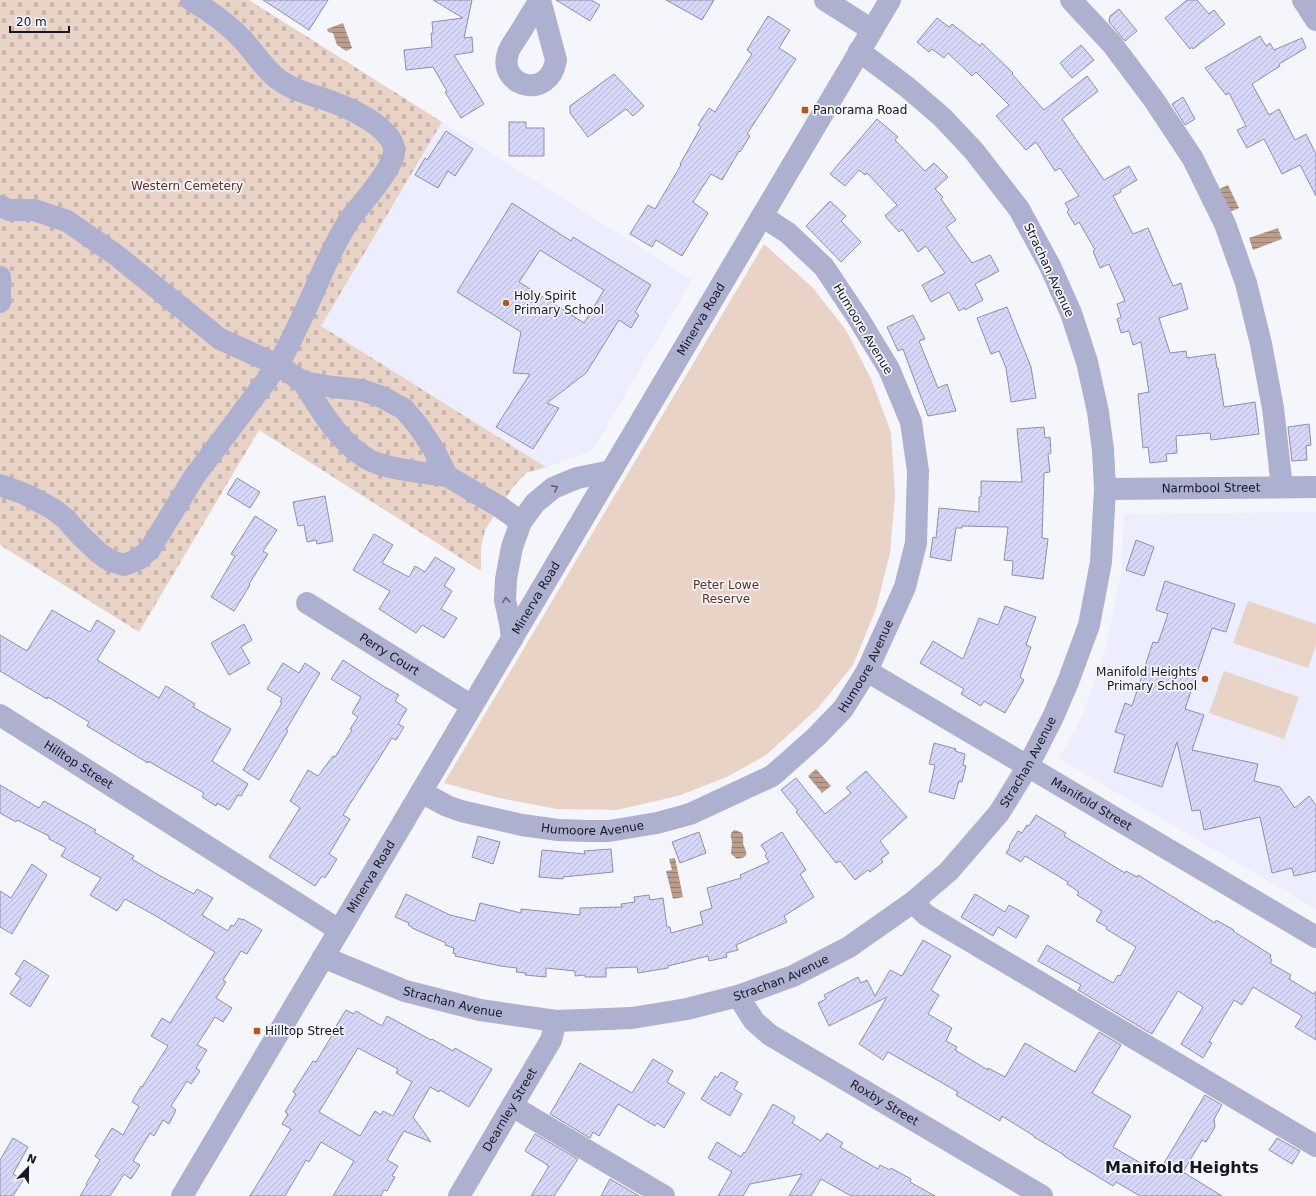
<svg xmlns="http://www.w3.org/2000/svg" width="1316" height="1196" viewBox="0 0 1316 1196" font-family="'DejaVu Sans',sans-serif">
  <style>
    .built { fill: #ecedfd }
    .green { fill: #e9d2c6 }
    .cemetery { fill: url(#cemetery-stones) }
    .water { fill: url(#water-rules) }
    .building { fill: url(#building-hatch); stroke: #8e8fae; fill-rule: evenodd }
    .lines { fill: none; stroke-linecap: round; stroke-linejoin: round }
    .minor { stroke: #aeb0d0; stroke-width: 22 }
    .oneway { stroke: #62647a }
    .poi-dot { fill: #b9571b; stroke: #f5f5fc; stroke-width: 1.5 }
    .labels { text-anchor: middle; stroke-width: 3.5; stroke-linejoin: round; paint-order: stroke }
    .poi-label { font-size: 12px; fill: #171723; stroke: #f5f5fc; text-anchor: start }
    .park-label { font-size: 12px; fill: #5f331d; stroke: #f5f5fc }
    .street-label { font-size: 12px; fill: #171723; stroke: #f5f5fc }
    .district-label { font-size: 16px; font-weight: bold; fill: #171723; stroke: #f5f5fc }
  </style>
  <defs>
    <pattern id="cemetery-stones" width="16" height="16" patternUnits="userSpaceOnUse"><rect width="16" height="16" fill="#e9d2c6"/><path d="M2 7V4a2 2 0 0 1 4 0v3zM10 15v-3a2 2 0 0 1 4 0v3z" fill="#c7b4aa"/></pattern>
    <pattern id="water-rules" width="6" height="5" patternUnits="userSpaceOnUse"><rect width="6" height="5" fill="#bb9d8e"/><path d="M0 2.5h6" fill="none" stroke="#977f74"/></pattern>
    <pattern id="building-hatch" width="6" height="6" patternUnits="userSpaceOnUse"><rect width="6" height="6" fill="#d6d7f9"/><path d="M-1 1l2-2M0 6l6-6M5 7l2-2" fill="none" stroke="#b7b8d5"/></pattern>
  </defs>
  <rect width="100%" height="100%" fill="#f5f5fc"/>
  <g class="built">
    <path d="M442,122L692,280L592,451L546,467L321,326Z"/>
    <path d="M1316,512V909L1059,759L1083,714L1107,645L1121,573L1124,514Z"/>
  </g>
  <g class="green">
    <path d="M764,244L812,287L846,330L871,379L891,432L895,495L890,553L876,609L853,665L818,708L766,755L727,777L678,796L616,810L557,809L499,798L444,783Z"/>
    <path d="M1248,601L1316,624V645L1308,668L1233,643Z"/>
    <path d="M1224,671L1299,697L1284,739L1209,713Z"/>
  </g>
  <path class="cemetery" d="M0,0H249L442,122L321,326L546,467L526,473L513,487L485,530L481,547V571L259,430L139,632L0,545Z"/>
  <g class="water">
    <path d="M343,23L352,48L346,51L337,45L333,33L328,32L327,29Z"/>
    <path d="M1228,185L1239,208L1230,212L1219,189Z"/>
    <path d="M1278,228L1282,239L1253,250L1249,238Z"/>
    <path d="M816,769L831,786L822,793L808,776Z"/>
    <path d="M734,830L738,831L742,833C744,837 743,840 743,843C745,851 752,857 737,859L731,854C731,850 732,846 732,843C732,837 728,835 734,830Z"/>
    <path d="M675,858L683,897L673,899L666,871L672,870L669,859Z"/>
  </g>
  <g class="building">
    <path d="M263,0H328L309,30Z"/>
    <path d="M433,0H472L464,38L472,37L473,52L454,55L484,104L461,118L445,92L447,91L433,67L406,70L404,50L432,47L431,33H433L432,22L463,18Z"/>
    <path d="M556,0H591L600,5L590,21Z"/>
    <path d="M666,0H714L702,20Z"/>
    <path d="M1187,0H1197L1209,14L1214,10L1225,24L1193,49L1192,47L1190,49L1165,18Z"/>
    <path d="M1119,9L1137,31L1125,41L1109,22L1110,16Z"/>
    <path d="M768,16L790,30L779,48L796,59L747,134L750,136L740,152L739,151L722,180L711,174L693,202L708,213L682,256L656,240L652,247L630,234L648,205L655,209L681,165L680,164L701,127L698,125L709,108L715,112L752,54L747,50Z"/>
    <path d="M937,18L949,27L952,24L980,46L982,43L1013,73L1012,74L1044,110L1087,76L1098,91L1062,119L1104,180L1129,166L1137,180L1120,190L1121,192L1113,196L1133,234L1148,228L1173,286L1181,283L1188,309L1159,318L1170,353L1186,351L1187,358L1215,354L1217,368H1218L1224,407L1255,402L1259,434L1211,440L1210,433L1176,436L1177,453L1166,454L1167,461L1150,463L1148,447L1143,448L1138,394L1149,392L1141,342L1133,345L1129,331L1121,333L1117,319L1121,317L1117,304L1125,301L1109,264L1100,268L1093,251L1095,250L1079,222L1075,225L1067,212L1069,210L1065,203L1079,196L1060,168L1055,171L1036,142L1026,150L996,116L1009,105L976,72L972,76L948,53L944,58L932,49L929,52L917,42Z"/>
    <path d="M1260,36L1266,46L1270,43L1274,50L1302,38L1306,48L1279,64L1280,66L1252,84L1269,115L1279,109L1295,140L1306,134L1316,154V196L1300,165L1282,174L1264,139L1247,148L1237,130L1246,126L1229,93L1226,95L1205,68Z"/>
    <path d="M1081,45L1094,60L1072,78L1060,63Z"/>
    <path d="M614,74L644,106L633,116L626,109L588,137L570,113V106Z"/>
    <path d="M1183,97L1195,119L1185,125L1172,104Z"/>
    <path d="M877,119L898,137L895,140L925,171L934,163L948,177L935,189L943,197L941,199L956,220L946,227L972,263L990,255L999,271L975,284L983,300L965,310L964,308L959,311L949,292L931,302L922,285L945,273L926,246L918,252L902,229L899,232L885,216L897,205L867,173L865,175L859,170L845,186L830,174Z"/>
    <path d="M509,122H526V128H544V156H509Z"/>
    <path d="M446,131L473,149L455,176L448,171L438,188L415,175L425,158L427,160Z"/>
    <path d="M830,201L846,216L841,221L861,242L841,262L806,226Z"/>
    <path d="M512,203L571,241L573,237L651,285L635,312L639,315L631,328L619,320L586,373L547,403L559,408L533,449L496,427L530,374L513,373L521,332L457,292ZM540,250L604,290L584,323L519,282Z"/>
    <path d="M1007,307L1031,367L1036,398L1011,402L1006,368L999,351L991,354L977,318Z"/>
    <path d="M913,315L925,339L919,341L938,388L947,384L956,411L928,416L903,349L898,351L887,327Z"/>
    <path d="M1309,424L1311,445L1306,446L1307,460L1292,461L1288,427Z"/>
    <path d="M1044,427L1045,438L1050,437L1051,453L1048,454L1050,472L1044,473L1042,538L1048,539L1043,579L1012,575L1013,561L1004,560L1008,527L962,526V528H956L951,561L930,557L933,537L936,538L939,508L979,512V497H981V481L1022,482L1017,429Z"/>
    <path d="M237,478L260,492L250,508L227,494Z"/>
    <path d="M325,496L333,541L317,544L316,540L307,542L304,525L298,526L293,502Z"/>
    <path d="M255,516L277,530L263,551L268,554L249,584L250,585L234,611L211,597L235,556L231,554Z"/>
    <path d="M374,534L393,545L382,563L409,577L415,566L425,572L435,557L455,569L444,586L452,591L441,609L457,618L444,638L422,625L416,633L379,609L390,591L353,570Z"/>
    <path d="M1136,540L1154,547L1144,576L1126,570Z"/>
    <path d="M1165,581L1235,604L1226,632L1212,628L1185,709L1204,715L1192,750L1258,764L1254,781L1280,787L1295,808L1309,796L1316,805V871L1294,876L1292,868L1272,873L1260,817L1204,830L1200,810L1192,811L1177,742L1162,787L1114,772L1125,735L1115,732L1125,703L1132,706L1153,642L1158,643L1168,614L1156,610Z"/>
    <path d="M1005,606L1036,617L1026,645L1031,647L1020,677L1024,680L1005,713L984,701L981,706L961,694L964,689L920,663L933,641L963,659L979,618L998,625Z"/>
    <path d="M52,610L90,632L97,620L115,631L97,660L159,698L166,686L195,704L193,707L231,729L212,761L248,784L241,796L238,795L229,810L217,803L216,806L202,797L204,793L148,761V763L87,726L89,722L48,697L47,699L0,671V635L27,651Z"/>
    <path d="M244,624L252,640L241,647L250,663L229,675L211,643Z"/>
    <path d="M343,660L383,686L399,695L395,701L407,709L398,724L404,727L396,740L392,738L343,815L350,819L329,854L337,859L325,878L322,876L315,886L269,857L300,808L290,801L308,770L318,776L333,756L335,757L352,730L350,729L358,717L352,713L361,697L331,679Z"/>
    <path d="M283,663L299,673L305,663L320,673L286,730L288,731L259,780L243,770L282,703L280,702L282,698L267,689Z"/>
    <path d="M934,743L956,749L955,751L965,754L963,765L966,766L962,782L959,781L954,799L929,792L935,765L929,764Z"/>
    <path d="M866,771L907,817L880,841L889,853L881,859L883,862L870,872L868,870L855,880L840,861L836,863L796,812L798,811L781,790L796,778L825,814L851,793L846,788Z"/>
    <path d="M0,785L39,808L44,801L96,830L94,832L134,856L132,859L155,873L194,894L197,889L213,898L202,915L228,931L231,925L234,926L239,918L242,920L243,919L262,930L247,954L241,951L223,980L226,982L216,998L232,1008L223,1022L215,1017L197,1045L207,1050L196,1068L200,1071L191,1084L187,1081L171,1106L176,1110L169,1124L163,1120L154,1136L150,1133L133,1161L140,1165L131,1179L124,1174L110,1196H80L87,1185L86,1184L100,1160L95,1156L112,1128L123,1135L139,1106L132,1102L141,1086L142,1087L168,1046L151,1036L162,1018L170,1023L215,952L156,916L125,899L117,911L90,895L101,878L61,856L66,848L49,839V836L17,820L16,822L0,813Z"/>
    <path d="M1036,815L1066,833L1064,836L1125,873L1126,871L1137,877L1138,875L1215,923L1216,920L1234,930L1233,931L1271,955L1270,958L1272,960L1270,963L1291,975L1289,979L1314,994L1316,991V1040L1295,1027L1302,1016L1253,987L1242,1005L1234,1000L1209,1042L1212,1043L1203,1058L1181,1044L1203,1007L1178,991L1152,1034L1078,990L1081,985L1038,961L1047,945L1113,983L1118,975L1120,976L1136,947L1106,929L1107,927L1096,921L1102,911L1077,895L1079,892L1067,884L1068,882L1025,856L1021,862L1006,853L1010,847L1009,846L1018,831L1022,833L1027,825L1029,826Z"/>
    <path d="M699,832L706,853L680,863L672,842Z"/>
    <path d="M782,832L806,870L800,874L814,897L784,916L787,922L736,945L738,950L726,953L727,957L709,961L708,956L668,966V968L638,973L637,967L606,968V977H585V975L575,976V971L546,968V977L525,975L526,973L516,972L517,968L500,966L455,956L456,954L453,953L454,948L445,945L446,943L412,928V927L408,925L409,923L395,917L406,894L450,915L475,921L480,903L521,913V909L580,915V908L622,907L621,904L635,902L634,897L649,895L650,900L663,898L667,927H670L671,933L703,924L700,912L712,908L707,888L741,878L740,875L769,862L765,855L767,854L761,845Z"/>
    <path d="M478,836L500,842L493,864L472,857Z"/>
    <path d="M611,849L613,872L563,877V879L539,877L542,850L585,854L584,851Z"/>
    <path d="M32,864L47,875L12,934L0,927V891L11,898Z"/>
    <path d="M975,894L1005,912L1009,905L1029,916L1016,938L998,927L993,936L961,917Z"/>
    <path d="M923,940L951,956L931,990L939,995L928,1014L952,1028L946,1041L957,1047L955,1050L988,1070V1068L1005,1077L1025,1043L1075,1072L1099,1032L1121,1045L1092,1093L1131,1116L1113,1147L1158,1173L1205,1095L1222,1105L1214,1119L1215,1127L1206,1142L1202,1140L1183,1172L1222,1196H1140L1116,1182L1113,1186L1064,1156V1155L1034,1137V1136L1002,1116L1000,1121L956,1095L958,1092L888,1052L883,1060L859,1044L887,997L829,1026L818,1003L826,999L824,995L858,977L861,983L867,980L875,996L890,970L902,976Z"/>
    <path d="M24,960L49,976L30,1007L10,994L21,978L15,974Z"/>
    <path d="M346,1010L354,1014L356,1011L382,1026L387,1016L431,1040L432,1039L453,1051L455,1048L492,1069L469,1107L440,1090L439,1092L430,1087L413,1117L431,1142L404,1131L387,1160L398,1166L392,1176L395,1177L387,1191L384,1190L381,1196H333L354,1161L321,1142L309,1162L306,1160L285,1196H250L291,1129L282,1124L288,1114L285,1112L296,1094L293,1092L313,1061L316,1062L337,1027L336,1026ZM358,1048L398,1069L396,1073L412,1082L393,1116L383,1111L381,1115L375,1111L360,1136L319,1112Z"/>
    <path d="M653,1059L673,1071L667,1082L685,1093L664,1128L657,1123L655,1126L618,1104L599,1136L593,1132L590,1138L550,1114L580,1063L632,1093Z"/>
    <path d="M721,1072L738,1082L734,1089L742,1094L730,1116L701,1099L715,1076L717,1078Z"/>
    <path d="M773,1104L795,1117L792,1123L821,1141L827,1133L843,1143L840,1147L878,1169L880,1165L890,1170L891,1168L911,1179L910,1182L935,1196H851L821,1179L811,1196H789L802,1174L750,1184L743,1196H718L732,1172L708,1158L717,1142L741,1157L744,1152L745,1153Z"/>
    <path d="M535,1134L578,1159L554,1196H531L549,1166L525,1151Z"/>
    <path d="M13,1138L28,1147L13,1174L23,1180L13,1196H0V1160Z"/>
    <path d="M1277,1138L1300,1151L1292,1164L1269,1150Z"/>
    <path d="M610,1179L639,1196H601Z"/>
  </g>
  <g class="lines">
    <g class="minor">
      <path d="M540,0L556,60C549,102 497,86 508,53C509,48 514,42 517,37C525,25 532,12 540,0Z"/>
      <path d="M825,0L872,30"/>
      <path d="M1071,0L1112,44L1154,100L1193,159L1225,224L1246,283L1261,344L1273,408L1282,487"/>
      <path d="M1303,0L1316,20"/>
      <path d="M0,206L9,210H34L67,221L116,255L220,339L278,365L303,382L333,387L361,390L382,397L404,409L419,427L434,450L447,476L500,507L521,522"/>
      <path d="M0,277V302"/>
      <path d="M303,382C320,409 338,441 366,458C382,469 427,473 447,476"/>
      <path d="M0,485L25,494L53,509L66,519L80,535L99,553L111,561L124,565L139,559L150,549L194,477L278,365C294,336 308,305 321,275C330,254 339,235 352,216C364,201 388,174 393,157C395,152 394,146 392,142C381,121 343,105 321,98C308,94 294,90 282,82C266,72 256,54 243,40C228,24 210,11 191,0"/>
      <path id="s1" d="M1105,489L1316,487"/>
      <path id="s2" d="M307,603L472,706"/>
      <path d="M512,639L510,623L505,600L506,579L512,547L521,522L535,503L553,488L577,478L611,471"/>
      <path id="s3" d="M867,671L1316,937"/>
      <path id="s4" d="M0,715L339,930"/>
      <path id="s5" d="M421,792L447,806L461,811L522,825L558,830L589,831H609L657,823L690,814L772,776L816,737L843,709L867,671L905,587L916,543L918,471L911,422L889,369L858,318L824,267L788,233L762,216"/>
      <path d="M913,902L926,915L1316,1146"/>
      <path id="s6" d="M323,957L405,991L480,1010L556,1021L632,1018L687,1009L738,996L793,976L849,947L913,902L949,871L999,813L1028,766L1053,717L1068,682L1089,625L1101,562L1105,489L1103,450L1098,412L1087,362L1071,313L1050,266L1019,209L974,151L942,117L907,87L859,51"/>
      <path id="s7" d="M738,996L754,1021L770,1035L1042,1196"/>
      <path d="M512,1106L664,1196"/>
      <path id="s8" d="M182,1196L890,0"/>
      <path id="s9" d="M459,1196L551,1040L556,1021"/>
    </g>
  </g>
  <defs><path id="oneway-chevron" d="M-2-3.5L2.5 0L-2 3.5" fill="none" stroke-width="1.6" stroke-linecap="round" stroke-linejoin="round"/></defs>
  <g class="oneway">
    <use href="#oneway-chevron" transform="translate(555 488) rotate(-28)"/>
    <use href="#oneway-chevron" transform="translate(506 600) rotate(-96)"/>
  </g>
  <g class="poi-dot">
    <rect x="801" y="106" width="8" height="8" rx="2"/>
    <circle cx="506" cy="303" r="4"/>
    <circle cx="1205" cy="679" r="4"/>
    <rect x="253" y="1027" width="8" height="8" rx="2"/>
  </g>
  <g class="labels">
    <g class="poi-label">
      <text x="813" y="114">Panorama Road</text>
      <text x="514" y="300">Holy Spirit<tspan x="514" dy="14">Primary School</tspan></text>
      <text x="1197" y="676" text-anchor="end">Manifold Heights<tspan x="1197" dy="14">Primary School</tspan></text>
      <text x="265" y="1035">Hilltop Street</text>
    </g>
    <g class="park-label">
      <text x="187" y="190">Western Cemetery</text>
      <text x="726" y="589">Peter Lowe<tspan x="726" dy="14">Reserve</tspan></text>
    </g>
    <g class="street-label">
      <text transform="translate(1049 270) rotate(65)" y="4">Strachan Avenue</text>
      <text dy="4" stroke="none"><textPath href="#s8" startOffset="1019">Minerva Road</textPath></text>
      <text transform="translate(863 329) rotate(59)" y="4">Humoore Avenue</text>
      <text dy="4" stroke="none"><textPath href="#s1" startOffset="106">Narmbool Street</textPath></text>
      <text dy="4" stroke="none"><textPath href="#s8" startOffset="695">Minerva Road</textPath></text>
      <text dy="4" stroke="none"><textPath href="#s2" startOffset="97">Perry Court</textPath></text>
      <text dy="4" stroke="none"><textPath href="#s5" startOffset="514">Humoore Avenue</textPath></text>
      <text dy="4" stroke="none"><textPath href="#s6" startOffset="810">Strachan Avenue</textPath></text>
      <text dy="4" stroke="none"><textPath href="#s4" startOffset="93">Hilltop Street</textPath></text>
      <text dy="4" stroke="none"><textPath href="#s3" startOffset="261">Manifold Street</textPath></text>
      <text dy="4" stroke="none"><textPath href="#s5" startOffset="178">Humoore Avenue</textPath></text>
      <text dy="4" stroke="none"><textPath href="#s8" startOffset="371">Minerva Road</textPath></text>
      <text dy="4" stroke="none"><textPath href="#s6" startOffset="474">Strachan Avenue</textPath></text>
      <text dy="4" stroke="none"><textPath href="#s6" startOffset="138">Strachan Avenue</textPath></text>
      <text dy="4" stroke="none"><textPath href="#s7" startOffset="184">Roxby Street</textPath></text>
      <text dy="4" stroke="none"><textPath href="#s9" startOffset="100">Dearnley Street</textPath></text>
    </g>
    <g class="district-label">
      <text x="1182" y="1173">Manifold Heights</text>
    </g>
  </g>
  <g transform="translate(28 1168) rotate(22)" stroke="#f5f5fc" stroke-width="3" paint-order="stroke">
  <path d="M0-3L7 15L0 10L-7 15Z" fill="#171723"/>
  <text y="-6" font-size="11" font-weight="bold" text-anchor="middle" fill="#171723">N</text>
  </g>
  <path d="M10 26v6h59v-6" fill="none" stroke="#171723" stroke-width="2"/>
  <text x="16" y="26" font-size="12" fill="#171723" stroke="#f5f5fc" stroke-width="3" paint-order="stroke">20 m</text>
</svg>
